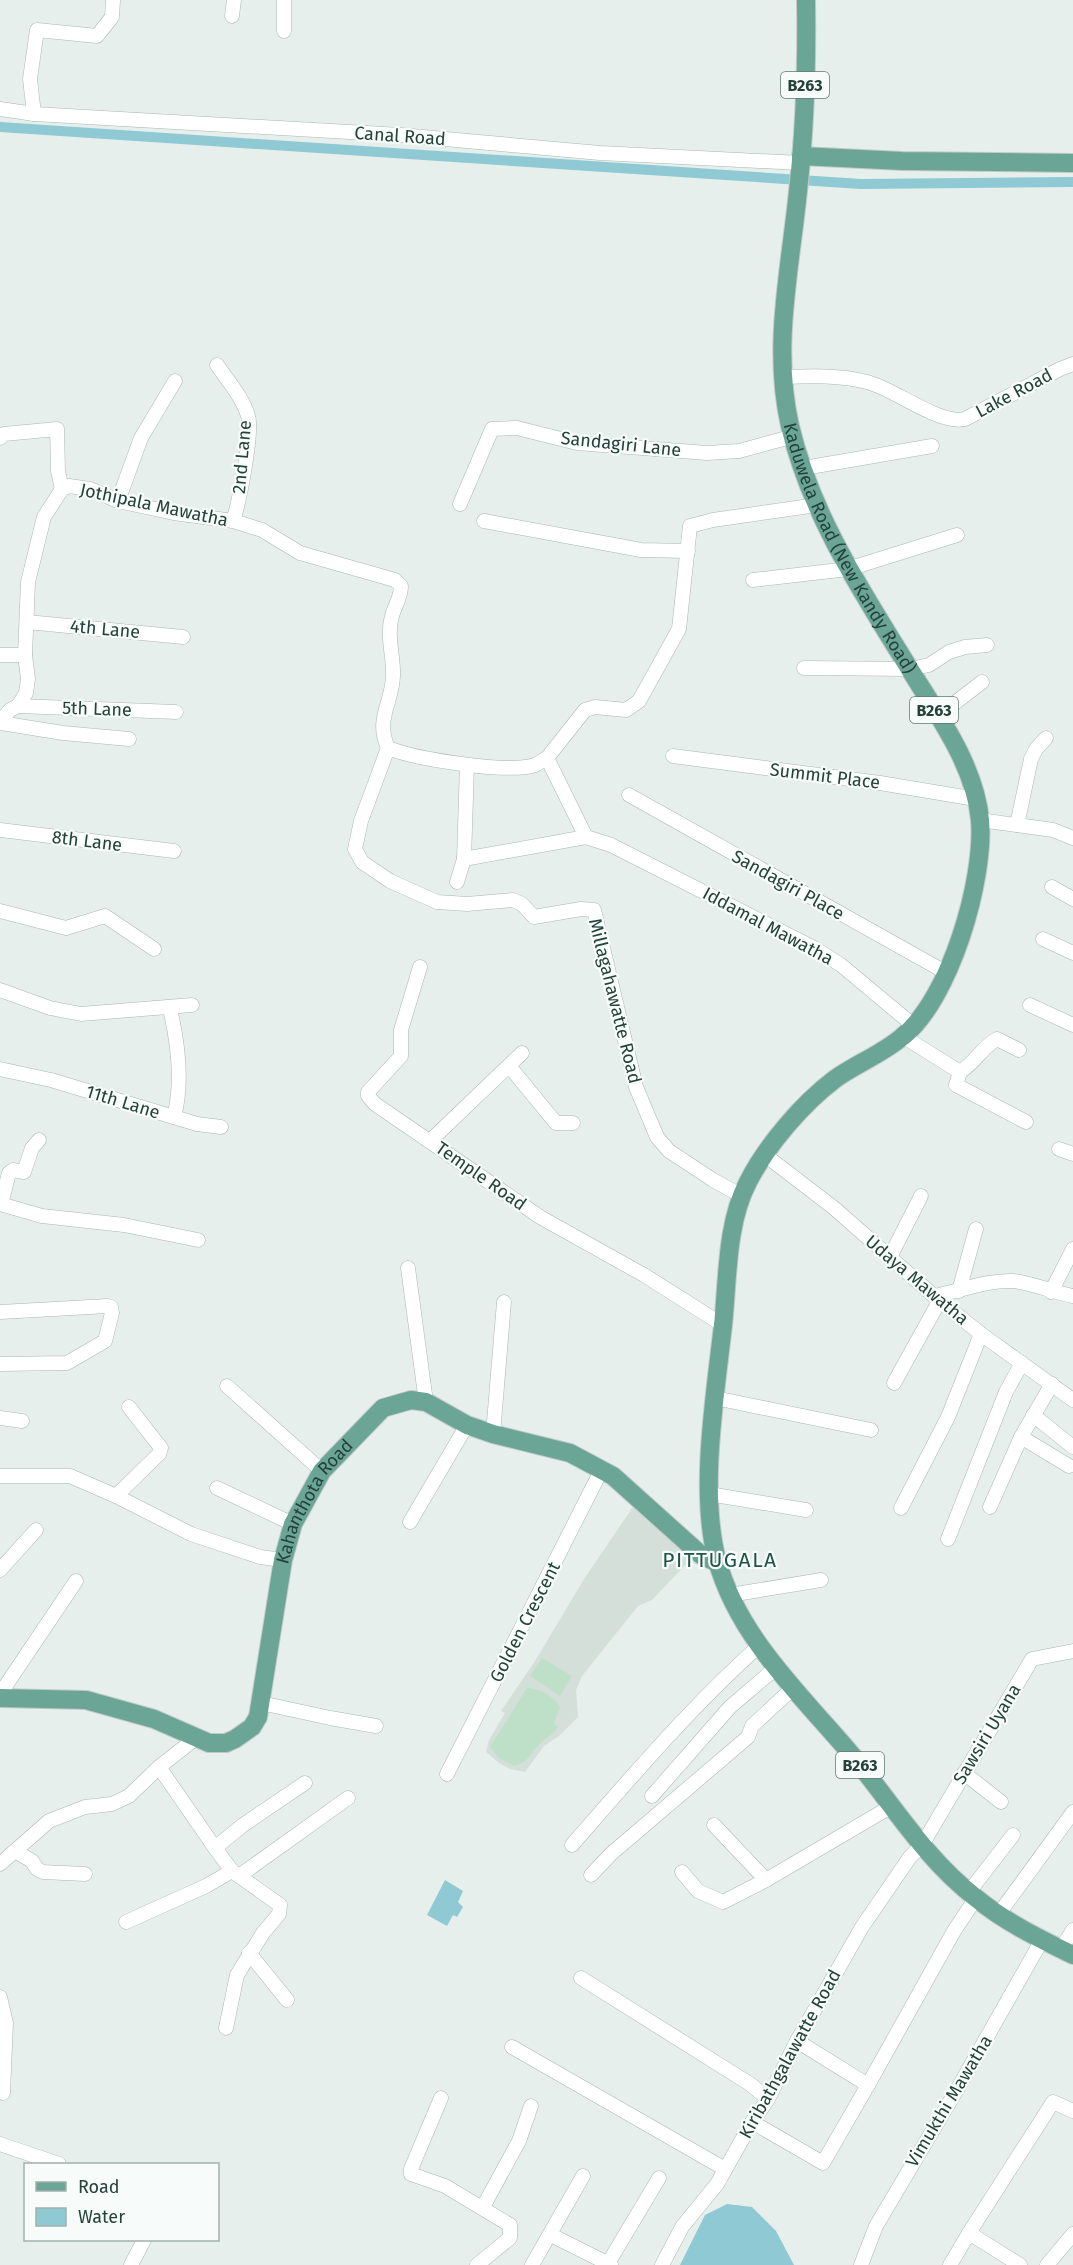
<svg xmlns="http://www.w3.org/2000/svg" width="1073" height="2265" viewBox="0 0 1073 2265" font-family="'Fira Sans',sans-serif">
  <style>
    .built { fill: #d4dfda }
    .green { fill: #bfe0c8 }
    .water { fill: #8ec9d4 }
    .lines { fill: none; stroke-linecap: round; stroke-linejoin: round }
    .canal { stroke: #8ec9d4; stroke-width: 10 }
    .minor-casing { stroke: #a8b8b2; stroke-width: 15 }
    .major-casing { stroke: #c2cac8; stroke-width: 20 }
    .minor { stroke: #fff; stroke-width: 14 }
    .major { stroke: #6aa596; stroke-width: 18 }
    .labels { text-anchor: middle; stroke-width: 4.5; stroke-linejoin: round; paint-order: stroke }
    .shield { fill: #f7fbf9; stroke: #637a73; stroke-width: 1.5 }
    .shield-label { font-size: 16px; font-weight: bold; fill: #24423a }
    .street-label { font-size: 18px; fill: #24423a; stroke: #f7fbf9 }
    .quarter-label { font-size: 21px; letter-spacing: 1.5px; fill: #1f5548; stroke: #f7fbf9 }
  </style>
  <rect width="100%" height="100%" fill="#e6efeb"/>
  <path class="built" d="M635,1504L693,1557L652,1600L638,1606L582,1676L576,1690L578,1717L559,1736L544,1746L525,1772L510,1769L499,1763L486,1752L489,1740L505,1713L501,1711L535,1661L584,1579Z"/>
  <g class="green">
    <path d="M542,1658L572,1676L560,1696L530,1676Z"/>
    <path d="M527,1688C539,1688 554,1696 560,1707L554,1723L558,1727C553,1736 546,1737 540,1744C530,1754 529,1762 514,1766L499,1758L490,1747Z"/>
  </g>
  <g class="water">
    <path d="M445,1880L463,1891L458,1902L463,1907L457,1917L453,1915L447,1926L427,1915Z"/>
    <path d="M727,2204L752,2207L776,2231L794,2265H680L705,2215Z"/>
  </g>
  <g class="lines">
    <path class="canal" d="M0,127L861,184L1073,182"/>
    <defs>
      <g id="minor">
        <path d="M284,0V31"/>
        <path d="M232,16L234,0"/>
        <path d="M0,109L34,114L401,135L600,153L800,163"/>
        <path d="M34,114L30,79L37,30L97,36L112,17L113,0"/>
        <path d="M217,365C228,381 243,398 248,416C253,433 239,503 233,521"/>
        <path d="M784,377C811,376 840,375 867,382C895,389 939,425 965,419L1060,369L1073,364"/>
        <path d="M0,438L4,434L57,429L58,471L62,489"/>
        <path d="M804,468L932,446"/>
        <path d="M118,501L141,438L175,381"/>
        <path d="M460,504L492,429L517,428L577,443L707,453L739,451L794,436"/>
        <path d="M484,521L641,550L688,551"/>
        <path d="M753,580L848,569L957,535"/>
        <path d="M27,622L183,637"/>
        <path d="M0,655H25"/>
        <path d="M804,668L910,669L929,665L949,652L965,647L987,645"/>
        <path d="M18,706L176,712"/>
        <path d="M938,716L982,682"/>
        <path d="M0,722L10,710L18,706L26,693L28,679L25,655L28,582L44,517L62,489L69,486L90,489L118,501L174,513L233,521L262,530L300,553L395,580L401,586C401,598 395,605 392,616C386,636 394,656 393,676C392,704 375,719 388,748C416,759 507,774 535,765C539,763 543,760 547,758L586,837L611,845L814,948L841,965L914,1026"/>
        <path d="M0,723L63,733L129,739"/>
        <path d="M388,748L361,821L355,849L362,862L390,881L437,902L467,904L513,900L522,904L534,917L581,909L594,910L636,1087L657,1137L669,1151L713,1180L742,1196"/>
        <path d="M673,756L880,783L976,799"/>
        <path d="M547,758L585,710L595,707L626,710L639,701L679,629L690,526L713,520L817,505"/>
        <path d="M629,795L947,973"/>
        <path d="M980,820L1053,830L1073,838"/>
        <path d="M1017,825L1031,759L1036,749L1046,738"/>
        <path d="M0,830L174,851"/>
        <path d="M464,859L586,837"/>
        <path d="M457,882L464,859L467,765"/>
        <path d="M1052,887L1073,899"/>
        <path d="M0,911L66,928L105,916L154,949"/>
        <path d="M1043,939L1073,953"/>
        <path d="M420,967L401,1030V1056L368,1092V1096L375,1104L540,1217L644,1275L723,1325"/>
        <path d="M0,990L50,1008L81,1014L192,1005"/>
        <path d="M1030,1005L1073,1025"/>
        <path d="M170,1009C178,1043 183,1083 174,1117"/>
        <path d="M904,1037L960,1072L956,1085L1026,1122"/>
        <path d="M509,1066L556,1123H573"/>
        <path d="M0,1069L51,1080L197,1124L221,1127"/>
        <path d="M960,1072C975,1063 982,1047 997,1039L1019,1050"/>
        <path d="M430,1141L522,1053"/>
        <path d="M1059,1149L1073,1154"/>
        <path d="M765,1155L834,1208L934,1296L981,1334L1073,1400"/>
        <path d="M0,1204L42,1216L124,1225L198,1240"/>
        <path d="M1,1204L9,1173L13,1170L24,1172L32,1148L39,1140"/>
        <path d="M890,1257L921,1196"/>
        <path d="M408,1268L426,1402"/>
        <path d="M959,1291L976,1229"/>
        <path d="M1051,1292L1073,1249"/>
        <path d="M934,1296C960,1291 986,1280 1013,1281C1029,1282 1056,1293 1073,1296"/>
        <path d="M0,1312L108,1306L111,1307L112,1313L105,1341L67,1363L0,1364"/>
        <path d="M894,1383L940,1300"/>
        <path d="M227,1386L322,1471"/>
        <path d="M715,1398L871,1430"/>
        <path d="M1033,1415L1073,1447"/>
        <path d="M0,1418L22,1421"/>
        <path d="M493,1434L504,1302"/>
        <path d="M1021,1437L1069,1466"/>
        <path d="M0,1476H70L116,1496L191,1534L260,1557L283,1560"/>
        <path d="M217,1488L293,1524"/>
        <path d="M709,1494L806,1510"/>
        <path d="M116,1496L159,1454L161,1448L129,1407"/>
        <path d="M990,1507L1021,1437L1052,1384"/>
        <path d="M901,1508L948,1417L981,1334"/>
        <path d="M410,1522L467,1425"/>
        <path d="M948,1539L1006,1392L1022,1363"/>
        <path d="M0,1570L36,1530"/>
        <path d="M730,1595L821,1580"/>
        <path d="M0,1694L76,1581"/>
        <path d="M261,1703L330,1718L376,1726"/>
        <path d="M159,1767L215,1848L243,1825L305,1783"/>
        <path d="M964,1773L1001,1802"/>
        <path d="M447,1774L602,1469"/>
        <path d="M652,1796L730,1707L777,1667"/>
        <path d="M714,1825L766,1880"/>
        <path d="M572,1845C632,1776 692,1706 760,1645"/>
        <path d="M215,1848L232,1871L280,1905L279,1914L263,1933L237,1975L226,2028"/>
        <path d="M15,1851L32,1861L37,1869L43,1872L85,1874"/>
        <path d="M0,1864L49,1821L85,1807L112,1804L129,1796L159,1767L196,1738"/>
        <path d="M682,1872L698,1891L723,1902L766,1880L892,1806"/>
        <path d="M591,1875L612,1853L748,1737L752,1726L793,1688"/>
        <path d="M239,1876L348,1798"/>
        <path d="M969,1892L1013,1835"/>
        <path d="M998,1915L1073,1812"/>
        <path d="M126,1922L206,1886L232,1871"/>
        <path d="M1061,1949L1073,1930"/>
        <path d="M249,1953L287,2000"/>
        <path d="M581,1978L750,2084L768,2099"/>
        <path d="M0,1997L6,2023L3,2093"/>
        <path d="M797,2041L868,2085L954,1931L976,1898"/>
        <path d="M512,2047L725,2169"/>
        <path d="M441,2098L411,2169V2174L445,2186L510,2225V2238L477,2265"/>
        <path d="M752,2122L823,2163L868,2085"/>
        <path d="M0,2144L59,2164"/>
        <path d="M483,2207L519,2141L531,2106"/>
        <path d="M551,2235L611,2265"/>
        <path d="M131,2265L144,2240"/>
        <path d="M532,2265L583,2176"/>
        <path d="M607,2265L659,2178"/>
        <path d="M662,2265L682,2227L717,2184L752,2122L768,2099L797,2041L862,1927L910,1857L922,1845L1032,1659L1073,1651"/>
        <path d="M861,2265L876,2226L962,2081L1042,1940"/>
        <path d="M950,2265L969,2233"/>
        <path d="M1020,2265L969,2233L1053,2102L1073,2111"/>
        <path d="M1047,2265L1073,2234"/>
      </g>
      <g id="major">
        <path id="s1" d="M806,0C807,64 805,128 798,191C790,271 772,347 790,426C811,515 862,592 909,668C937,714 975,765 980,820C985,879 950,1000 902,1037C882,1054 856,1064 835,1079C802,1104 767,1145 748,1182C726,1224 728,1279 723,1325C715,1397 699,1491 717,1560C738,1637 801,1695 851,1754C891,1802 925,1859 976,1898C1005,1922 1040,1939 1073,1955"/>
        <path d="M801,156L902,161L1073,163"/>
        <path id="s2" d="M0,1698L86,1700L154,1719L209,1743H226L235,1739L252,1727L258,1717L283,1560L293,1524L322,1471L383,1408L411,1400L426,1402L467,1425L493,1434L570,1453L613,1476L701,1555L718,1563"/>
      </g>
    </defs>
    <use href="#minor" class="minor-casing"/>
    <use href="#major" class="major-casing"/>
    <use href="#minor" class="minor"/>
    <use href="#major" class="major"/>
  </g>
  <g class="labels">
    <g class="shield">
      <rect x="781" y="72" width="48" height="26" rx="4.5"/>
      <rect x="910" y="697" width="48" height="26" rx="4.5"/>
      <rect x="836" y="1752" width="48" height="26" rx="4.5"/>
    </g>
    <g class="shield-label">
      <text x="805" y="91">B263</text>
      <text x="934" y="716">B263</text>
      <text x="860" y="1771">B263</text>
    </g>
    <g class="street-label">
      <text transform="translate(400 136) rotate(4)" y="6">Canal Road</text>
      <text transform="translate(1014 393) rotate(-28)" y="6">Lake Road</text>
      <text transform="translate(621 444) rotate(6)" y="6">Sandagiri Lane</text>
      <text transform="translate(242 457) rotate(-85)" y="6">2nd Lane</text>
      <text transform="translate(154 505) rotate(12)" y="6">Jothipala Mawatha</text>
      <text dy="6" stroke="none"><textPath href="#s1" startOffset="564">Kaduwela Road (New Kandy Road)</textPath></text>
      <text transform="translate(105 629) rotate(5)" y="6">4th Lane</text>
      <text transform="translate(97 709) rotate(2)" y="6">5th Lane</text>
      <text transform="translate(825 776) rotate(7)" y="6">Summit Place</text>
      <text transform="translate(87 841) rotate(7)" y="6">8th Lane</text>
      <text transform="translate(788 885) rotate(29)" y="6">Sandagiri Place</text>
      <text transform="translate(768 926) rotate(28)" y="6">Iddamal Mawatha</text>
      <text transform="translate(615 1001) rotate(76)" y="6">Millagahawatte Road</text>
      <text transform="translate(123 1102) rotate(17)" y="6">11th Lane</text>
      <text transform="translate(481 1176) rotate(35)" y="6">Temple Road</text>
      <text transform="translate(917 1280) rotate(40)" y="6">Udaya Mawatha</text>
      <text dy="6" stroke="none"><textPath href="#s2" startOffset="502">Kahanthota Road</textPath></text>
      <text transform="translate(525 1622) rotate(-63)" y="6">Golden Crescent</text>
      <text transform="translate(987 1734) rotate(-59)" y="6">Sawsiri Uyana</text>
      <text transform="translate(790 2054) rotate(-61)" y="6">Kiribathgalawatte Road</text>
      <text transform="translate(949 2101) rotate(-59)" y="6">Vimukthi Mawatha</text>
    </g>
    <g class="quarter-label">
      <text x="720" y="1567">PITTUGALA</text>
    </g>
  </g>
  <rect x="24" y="2163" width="195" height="78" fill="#f7fbf9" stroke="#a3b1ad" stroke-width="1.5"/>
  <rect x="36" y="2182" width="30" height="9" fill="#6aa596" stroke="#a3b1ad" stroke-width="1.5"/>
  <text x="78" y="2193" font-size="18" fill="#24423a">Road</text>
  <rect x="36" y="2208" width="30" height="18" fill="#8ec9d4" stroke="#a3b1ad" stroke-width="1.5"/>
  <text x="78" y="2223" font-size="18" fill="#24423a">Water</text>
</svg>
